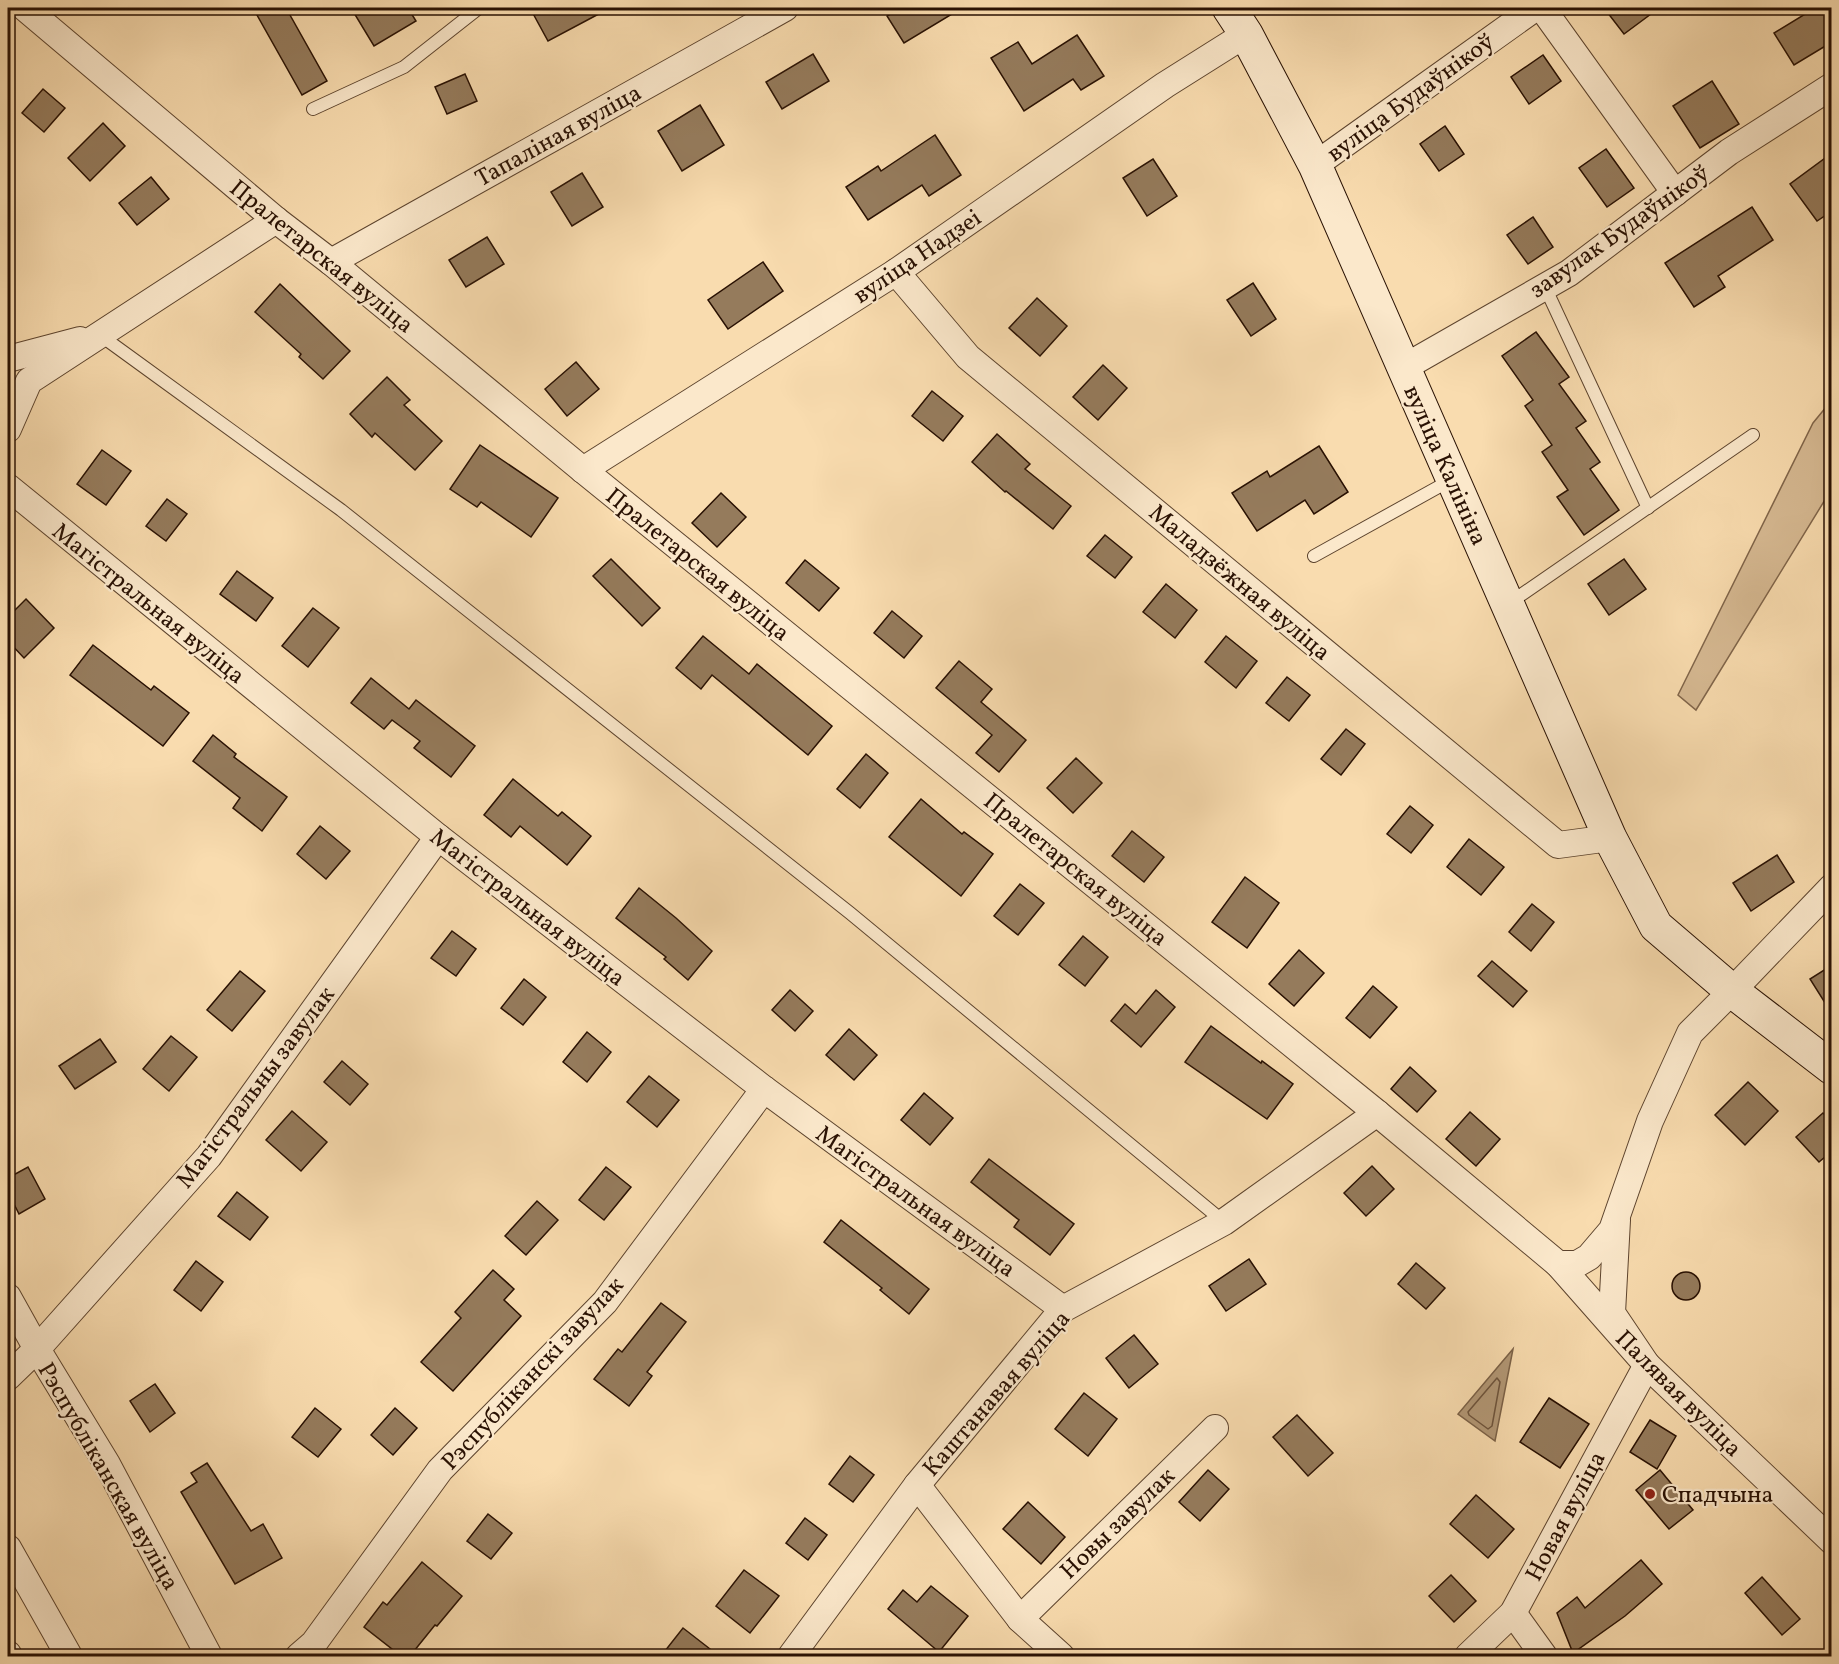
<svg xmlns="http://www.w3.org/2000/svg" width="1839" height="1664" viewBox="0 0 1839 1664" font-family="Vollkorn,serif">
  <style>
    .green { fill: #d6b992; stroke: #80654a; stroke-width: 1.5 }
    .water { fill: #b29775; stroke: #7b6147; stroke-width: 1.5 }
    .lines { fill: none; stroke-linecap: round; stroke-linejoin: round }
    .shore { stroke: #6e543c; stroke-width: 1.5 }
    .building { fill: #957b5c; stroke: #291103; stroke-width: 1.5 }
    .lane-casing { stroke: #5d442e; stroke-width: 14 }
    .street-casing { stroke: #5d442e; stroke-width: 28 }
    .secondary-casing { stroke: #291103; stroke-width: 35 }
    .lane { stroke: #fbe8cb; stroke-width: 12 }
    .street { stroke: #fbe8cb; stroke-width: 26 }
    .secondary { stroke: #fbe8cb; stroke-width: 33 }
    .poi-dot { fill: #8f2418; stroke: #fbe8cb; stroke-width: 2 }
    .labels { text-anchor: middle; stroke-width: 4.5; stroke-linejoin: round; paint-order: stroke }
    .street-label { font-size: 24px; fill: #291103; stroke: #fbe8cb }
    .poi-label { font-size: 24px; fill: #291103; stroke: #fbe8cb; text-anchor: start }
  </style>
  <rect width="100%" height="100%" fill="#f9dcaf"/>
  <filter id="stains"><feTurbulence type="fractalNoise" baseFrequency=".00333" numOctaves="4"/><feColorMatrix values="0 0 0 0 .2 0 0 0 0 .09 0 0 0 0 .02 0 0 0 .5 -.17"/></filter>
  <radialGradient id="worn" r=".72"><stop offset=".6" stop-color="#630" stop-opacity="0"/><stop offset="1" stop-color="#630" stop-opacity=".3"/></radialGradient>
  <path class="green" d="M1831,401V490L1696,710L1678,695L1813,423Z"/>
  <path class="water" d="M1513,1349L1495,1441L1458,1414Z"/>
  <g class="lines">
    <path class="shore" d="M1497,1378L1500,1382L1492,1426L1488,1429L1469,1415L1468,1412Z"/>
  </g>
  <g class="building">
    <path d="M253,8H286L327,81L302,95Z"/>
    <path d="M351,8H408L416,21L374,46Z"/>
    <path d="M530,8H610L548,41Z"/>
    <path d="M901,8H962L904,43L887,16Z"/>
    <path d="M1604,8H1659L1624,34Z"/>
    <path d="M1815,8H1821L1832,23V42L1794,65L1774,33Z"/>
    <path d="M1077,35L1104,76L1081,90L1073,79L1024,111L991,58L1018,42L1032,64Z"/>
    <path d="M813,54L829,81L782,109L766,82Z"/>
    <path d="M1543,55L1561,81L1529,104L1511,77Z"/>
    <path d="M465,74L477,101L447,114L435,87Z"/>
    <path d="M1712,81L1739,124L1700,148L1673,106Z"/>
    <path d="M43,89L65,108L44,132L22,113Z"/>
    <path d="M700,105L724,145L682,171L658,131Z"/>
    <path d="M103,123L125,146L90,181L68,158Z"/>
    <path d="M1445,126L1464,154L1439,171L1420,144Z"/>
    <path d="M935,135L961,175L929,196L922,185L868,220L846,187L878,166L881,171Z"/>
    <path d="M1606,149L1634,188L1607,207L1579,168Z"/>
    <path d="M1832,153V211L1817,221L1790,184Z"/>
    <path d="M1153,159L1177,196L1147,216L1123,178Z"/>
    <path d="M582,173L603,207L572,226L551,192Z"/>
    <path d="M151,177L169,199L137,225L119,203Z"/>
    <path d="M1752,207L1773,240L1718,276L1725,287L1694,307L1665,263Z"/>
    <path d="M1533,217L1553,247L1528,264L1507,235Z"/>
    <path d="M487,237L504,264L466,287L449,260Z"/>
    <path d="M763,262L783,291L728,329L708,300Z"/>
    <path d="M1253,283L1276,319L1251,336L1227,300Z"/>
    <path d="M280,284L350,351L323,379L299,357L301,354L255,312Z"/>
    <path d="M1037,298L1067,326L1040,356L1009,328Z"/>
    <path d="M1536,332L1569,377L1559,384L1586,421L1576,428L1600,462L1590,469L1619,510L1584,535L1557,497L1568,490L1542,452L1552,445L1525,406L1533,400L1502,356Z"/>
    <path d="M576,362L599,389L567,416L545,389Z"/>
    <path d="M1103,365L1127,388L1098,420L1073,397Z"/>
    <path d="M387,377L410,400L404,405L442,441L415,470L375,433L372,437L350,414Z"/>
    <path d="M932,391L963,416L943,441L912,416Z"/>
    <path d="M997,434L1030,464L1025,469L1071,506L1053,529L1006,491L1005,492L972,462Z"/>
    <path d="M480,445L558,498L531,537L481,502L477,507L450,489Z"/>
    <path d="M1319,446L1348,492L1314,514L1305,500L1257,531L1232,493L1267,471L1270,477Z"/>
    <path d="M102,450L131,471L106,505L77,484Z"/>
    <path d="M721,493L746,517L717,547L692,523Z"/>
    <path d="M167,499L187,514L166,541L146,526Z"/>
    <path d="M1105,535L1132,557L1115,578L1087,556Z"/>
    <path d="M611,559L660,608L642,626L593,576Z"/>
    <path d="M1624,559L1646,589L1609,615L1588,584Z"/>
    <path d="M805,560L839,588L819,611L786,583Z"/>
    <path d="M237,571L273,598L256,621L220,594Z"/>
    <path d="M1166,584L1197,610L1175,638L1143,612Z"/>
    <path d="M26,599L54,628L24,658L8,641V617Z"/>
    <path d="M313,608L339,628L308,667L282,646Z"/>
    <path d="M892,611L922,636L904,658L874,633Z"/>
    <path d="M703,636L749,674L757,664L832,726L808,755L712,675L701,689L676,668Z"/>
    <path d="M1226,636L1257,661L1236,688L1205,662Z"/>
    <path d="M93,645L151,690L154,686L189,713L163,746L70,675Z"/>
    <path d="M959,661L992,689L981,702L1026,740L999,772L976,753L992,735L936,688Z"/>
    <path d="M1287,677L1310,695L1289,721L1266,703Z"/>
    <path d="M371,678L409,709L416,700L475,746L451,777L414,748L420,741L392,720L384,729L351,703Z"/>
    <path d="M1346,729L1365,744L1341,775L1321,759Z"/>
    <path d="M213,735L236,754L234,757L287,797L262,831L233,808L240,798L193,761Z"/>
    <path d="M866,754L888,773L860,808L837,789Z"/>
    <path d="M1076,758L1102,783L1073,813L1047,788Z"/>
    <path d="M513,779L558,816L562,812L591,836L567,865L520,826L511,837L484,815Z"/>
    <path d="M921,799L962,834L964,832L993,854L961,896L889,837Z"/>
    <path d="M1410,806L1433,825L1411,853L1387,834Z"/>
    <path d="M320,826L350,851L326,879L297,854Z"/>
    <path d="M1132,831L1164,857L1144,882L1112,856Z"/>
    <path d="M1469,839L1504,867L1481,895L1447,867Z"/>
    <path d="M1777,855L1794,882L1751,911L1733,883Z"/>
    <path d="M1245,877L1279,903L1247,948L1212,922Z"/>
    <path d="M1020,884L1044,903L1018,935L994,916Z"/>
    <path d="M639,888L676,918L712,951L688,980L664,959L666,957L616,918Z"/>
    <path d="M1532,904L1554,922L1531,951L1509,932Z"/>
    <path d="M452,931L476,949L456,976L431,958Z"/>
    <path d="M1083,936L1108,957L1085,986L1059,965Z"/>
    <path d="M1299,950L1324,973L1294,1006L1269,984Z"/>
    <path d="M1492,961L1527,991L1513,1007L1478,976Z"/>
    <path d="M1832,965V1014L1810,979Z"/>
    <path d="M240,971L265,991L232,1031L207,1010Z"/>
    <path d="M524,979L546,997L523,1025L501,1008Z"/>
    <path d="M1373,986L1397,1007L1370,1038L1346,1018Z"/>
    <path d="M790,990L813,1011L795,1031L772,1010Z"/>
    <path d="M1156,990L1175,1007L1141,1047L1111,1021L1125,1004L1136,1014Z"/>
    <path d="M1211,1026L1261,1063L1262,1061L1293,1084L1267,1119L1185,1062Z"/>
    <path d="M849,1029L877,1055L854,1080L826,1055Z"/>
    <path d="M587,1032L611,1052L587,1082L563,1062Z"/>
    <path d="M171,1036L197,1057L169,1091L143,1069Z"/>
    <path d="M100,1039L116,1062L75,1089L59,1066Z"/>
    <path d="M342,1061L368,1084L350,1105L324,1082Z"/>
    <path d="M1410,1067L1436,1091L1417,1112L1391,1089Z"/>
    <path d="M649,1076L679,1100L657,1127L627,1102Z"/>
    <path d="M1748,1082L1778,1111L1745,1145L1715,1115Z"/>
    <path d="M924,1093L953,1118L930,1145L901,1120Z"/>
    <path d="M292,1111L327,1142L301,1171L266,1140Z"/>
    <path d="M1470,1112L1500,1139L1476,1166L1446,1139Z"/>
    <path d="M1823,1113L1832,1122V1151L1819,1162L1796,1137Z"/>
    <path d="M989,1159L1074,1224L1050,1255L1014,1227L1019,1220L971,1182Z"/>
    <path d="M1372,1166L1394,1189L1366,1216L1344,1193Z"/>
    <path d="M28,1167L45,1199L19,1214L8,1192V1178Z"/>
    <path d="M606,1167L631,1187L604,1220L579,1200Z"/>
    <path d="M237,1192L268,1217L250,1240L218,1216Z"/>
    <path d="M537,1201L558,1220L526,1255L505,1236Z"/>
    <path d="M841,1220L929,1289L909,1314L880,1290L882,1288L824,1242Z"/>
    <path d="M1249,1259L1266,1284L1226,1311L1209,1286Z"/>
    <path d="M196,1261L223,1282L201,1311L174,1290Z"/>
    <path d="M1416,1263L1445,1288L1426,1309L1398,1284Z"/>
    <path d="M493,1270L514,1289L504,1300L521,1316L453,1391L421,1362L461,1318L455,1312Z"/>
    <circle cx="1686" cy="1286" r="14"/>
    <path d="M661,1303L686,1322L647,1372L652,1376L629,1406L594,1379L618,1349L622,1352Z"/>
    <path d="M1134,1335L1158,1364L1129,1388L1106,1358Z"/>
    <path d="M155,1384L175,1413L150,1432L130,1401Z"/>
    <path d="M1084,1393L1117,1419L1088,1456L1055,1429Z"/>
    <path d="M1549,1398L1589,1424L1560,1468L1520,1442Z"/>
    <path d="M315,1408L341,1429L318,1457L292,1437Z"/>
    <path d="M395,1408L417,1428L393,1455L371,1435Z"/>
    <path d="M1297,1415L1333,1453L1308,1476L1273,1437Z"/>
    <path d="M1650,1420L1676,1436L1657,1469L1630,1452Z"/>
    <path d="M850,1456L874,1475L853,1502L829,1484Z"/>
    <path d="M207,1463L251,1531L263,1524L282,1558L235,1584L181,1492L197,1482L191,1473Z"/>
    <path d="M1208,1470L1229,1489L1200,1521L1179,1502Z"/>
    <path d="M1660,1470L1693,1510L1669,1529L1636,1490Z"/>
    <path d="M1476,1495L1514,1529L1488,1558L1450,1524Z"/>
    <path d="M1028,1502L1065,1537L1041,1564L1003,1529Z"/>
    <path d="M488,1514L512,1533L491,1559L467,1541Z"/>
    <path d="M805,1518L827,1535L808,1560L786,1543Z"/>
    <path d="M1641,1560L1662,1584L1625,1616L1573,1653L1557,1613L1577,1597L1585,1608Z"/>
    <path d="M422,1562L462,1596L437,1626L435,1625L410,1656H401L364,1627L383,1602L387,1605Z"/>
    <path d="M744,1570L779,1596L750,1633L716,1606Z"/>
    <path d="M1451,1575L1476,1601L1454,1622L1429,1596Z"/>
    <path d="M1762,1577L1800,1619L1782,1635L1745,1593Z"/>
    <path d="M931,1586L968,1616L939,1652L888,1609L903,1590L917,1602Z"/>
    <path d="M683,1628L719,1656H661Z"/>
  </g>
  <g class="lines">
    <defs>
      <g id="lane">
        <path d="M313,109L404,67L479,8"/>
        <path d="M1545,287L1648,508"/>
        <path d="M100,335L341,510L850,913L1224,1222"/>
        <path d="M1314,556L1451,480"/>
        <path d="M1508,604L1753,435"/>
      </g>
      <g id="street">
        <path d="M25,8L276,220L331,262L583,470L1377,1113L1558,1264L1647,1365L1832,1541"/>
        <path d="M1542,8L1675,193"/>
        <path d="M1315,165L1535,8"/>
        <path d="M331,262L785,8"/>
        <path d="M896,272L968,357L1558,845L1610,838"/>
        <path d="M8,359L80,340"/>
        <path d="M1403,368L1569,273L1729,152L1832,86"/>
        <path d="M8,429L29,381L276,220"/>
        <path d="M583,470L896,272L1165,85L1246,34"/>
        <path d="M8,487L438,837L764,1089L1063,1309"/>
        <path d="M1558,1264H1577L1589,1257L1612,1230L1650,1121L1690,1033L1732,991L1832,887"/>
        <path d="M8,1297L37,1349L107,1464L209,1656"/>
        <path d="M8,1377L37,1349L209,1156L438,837"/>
        <path d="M917,1485L1020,1619L1061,1656"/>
        <path d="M8,1548L69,1656"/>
        <path d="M1513,1613L1544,1656"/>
        <path d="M1020,1619L1215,1428"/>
        <path d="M8,1654L9,1656"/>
        <path d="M299,1656L314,1643L440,1470L605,1302L764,1089"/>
        <path d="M791,1656L917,1485L1063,1309L1224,1222L1377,1113"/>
        <path d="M1468,1656L1513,1613L1647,1365L1612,1313L1617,1220"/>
      </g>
      <path id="secondary" d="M1229,8L1246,34L1315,165L1610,838L1656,926L1732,991L1832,1068"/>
    </defs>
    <use href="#lane" class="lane-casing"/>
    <use href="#street" class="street-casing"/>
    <use href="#secondary" class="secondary-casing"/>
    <use href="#lane" class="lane"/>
    <use href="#street" class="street"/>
    <use href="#secondary" class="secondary"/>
  </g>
  <circle class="poi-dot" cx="1650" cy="1494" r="6"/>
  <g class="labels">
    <g class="street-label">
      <text transform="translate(1410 97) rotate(-36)" y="8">вуліца Будаўнікоў</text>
      <text transform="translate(558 135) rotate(-29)" y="8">Тапаліная вуліца</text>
      <text transform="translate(1619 231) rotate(-35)" y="8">завулак Будаўнікоў</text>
      <text transform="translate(322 256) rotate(39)" y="8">Пралетарская вуліца</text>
      <text transform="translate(917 256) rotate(-34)" y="8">вуліца Надзеі</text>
      <text transform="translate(1446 465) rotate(66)" y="8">вуліца Калініна</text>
      <text transform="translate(698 564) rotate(39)" y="8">Пралетарская вуліца</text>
      <text transform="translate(1240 582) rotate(40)" y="8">Маладзёжная вуліца</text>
      <text transform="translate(149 603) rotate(39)" y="8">Магістральная вуліца</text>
      <text transform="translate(1076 869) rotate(39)" y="8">Пралетарская вуліца</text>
      <text transform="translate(528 907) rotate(38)" y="8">Магістральная вуліца</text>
      <text transform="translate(255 1087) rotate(-53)" y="8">Магістральны завулак</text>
      <text transform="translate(916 1201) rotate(36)" y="8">Магістральная вуліца</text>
      <text transform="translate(532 1373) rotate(-47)" y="8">Рэспубліканскі завулак</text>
      <text transform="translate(996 1393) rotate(-49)" y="8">Каштанавая вуліца</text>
      <text transform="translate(1679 1393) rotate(45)" y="8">Палявая вуліца</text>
      <text transform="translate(109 1476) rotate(60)" y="8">Рэспубліканская вуліца</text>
      <text transform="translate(1565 1516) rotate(-62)" y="8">Новая вуліца</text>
      <text transform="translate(1117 1523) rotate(-44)" y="8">Новы завулак</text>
    </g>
    <g class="poi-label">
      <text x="1662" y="1502">Спадчына</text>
    </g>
  </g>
  <rect width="1839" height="1664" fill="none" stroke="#f9dcaf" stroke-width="30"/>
  <rect x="9" y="9" width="1821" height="1646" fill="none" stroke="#291103" stroke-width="3"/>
  <rect x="15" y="15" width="1809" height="1634" fill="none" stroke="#291103" stroke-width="1.5"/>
  <rect width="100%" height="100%" filter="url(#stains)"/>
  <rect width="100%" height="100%" fill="url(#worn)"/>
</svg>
